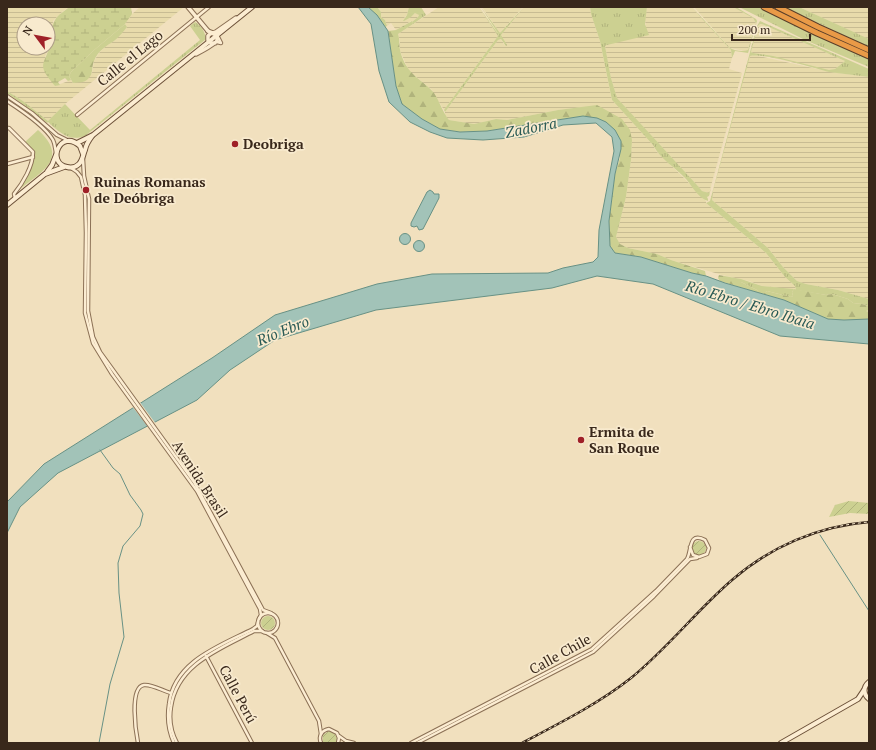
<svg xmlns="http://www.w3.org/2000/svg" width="876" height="750" viewBox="0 0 876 750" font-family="'PT Serif',serif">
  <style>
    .farmland { fill: url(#farmland-rules); fill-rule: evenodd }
    .grass { fill: url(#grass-tufts); fill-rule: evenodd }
    .forest { fill: url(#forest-firs) }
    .wetland { fill: url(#wetland-marsh) }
    .park { fill: #ccd091 }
    .garden { fill: url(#garden-furrows) }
    .water { fill: #a2c3b8; stroke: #689185 }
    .pier { fill: #f1e0be }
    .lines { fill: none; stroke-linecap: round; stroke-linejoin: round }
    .stream { stroke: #689185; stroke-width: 1 }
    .minor-casing { stroke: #8b7055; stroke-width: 4.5 }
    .tertiary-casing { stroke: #8b7055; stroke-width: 5.5 }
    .secondary-casing { stroke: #6d5139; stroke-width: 6 }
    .motorway-casing { stroke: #583e2a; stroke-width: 7 }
    .minor { stroke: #fcedd2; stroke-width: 2.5 }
    .tertiary { stroke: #fcedd2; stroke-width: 3.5 }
    .secondary { stroke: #fcedd2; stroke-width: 4 }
    .motorway { stroke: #e99a47; stroke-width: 5 }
    .rail-casing { stroke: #39281b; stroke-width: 2.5 }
    .rail { stroke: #f8eace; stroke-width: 1; stroke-dasharray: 3; stroke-linecap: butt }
    .poi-dot { fill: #9f2027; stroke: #f8eace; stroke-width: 1.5 }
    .labels { text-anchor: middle; stroke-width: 3.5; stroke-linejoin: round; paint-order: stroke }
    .street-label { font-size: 14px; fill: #39281b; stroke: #f8eace }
    .poi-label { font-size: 14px; font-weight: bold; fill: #39281b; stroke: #f8eace; text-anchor: start }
    .water-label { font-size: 15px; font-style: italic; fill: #295a55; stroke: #f8eace }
  </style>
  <defs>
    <pattern id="farmland-rules" width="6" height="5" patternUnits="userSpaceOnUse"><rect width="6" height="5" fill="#e8dbab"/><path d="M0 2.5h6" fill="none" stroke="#c8bc93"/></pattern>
    <pattern id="grass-tufts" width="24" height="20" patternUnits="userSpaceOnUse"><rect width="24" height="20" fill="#ccd091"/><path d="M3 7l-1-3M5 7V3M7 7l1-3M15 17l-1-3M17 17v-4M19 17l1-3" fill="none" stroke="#b0b37c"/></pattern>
    <pattern id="forest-firs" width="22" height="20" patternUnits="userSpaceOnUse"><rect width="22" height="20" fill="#ccd091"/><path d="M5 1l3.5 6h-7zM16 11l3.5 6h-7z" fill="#b0b37c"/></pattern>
    <pattern id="wetland-marsh" width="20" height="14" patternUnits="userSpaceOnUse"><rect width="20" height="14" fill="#ccd091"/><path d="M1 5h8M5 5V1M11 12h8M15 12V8" fill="none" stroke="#b0b37c"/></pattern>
    <pattern id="garden-furrows" width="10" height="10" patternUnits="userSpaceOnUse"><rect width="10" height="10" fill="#ccd091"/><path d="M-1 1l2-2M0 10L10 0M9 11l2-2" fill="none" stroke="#b0b37c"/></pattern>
  </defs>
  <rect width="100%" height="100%" fill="#f1e0be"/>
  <g class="farmland">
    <path d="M7,7H69L62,12L53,21L51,41L45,57L55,86L71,80L73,83L92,73L94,61L99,53L107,45L114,41L127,27L125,24L132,14L140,7H184L65,104L48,121L23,101L7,91ZM24,24H48V48H24Z"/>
    <path d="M377,7H409L407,15L404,18L411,17L415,13H418L419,15L418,17L412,22L411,21L396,30L391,23L387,26L385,20L381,17V12Z"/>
    <path d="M439,7H479L498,36L444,110L431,89L409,71L400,51V41L398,34Z"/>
    <path d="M482,7H523L500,33Z"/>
    <path d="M524,7H590L591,14L600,41L612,100L653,145L656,151L685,179L706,201V203L766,253L785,277L795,286L796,290L762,286L749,281L722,275L671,260L657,254L628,248L620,244L616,237L626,197L631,160L632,140L584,107L558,110L507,120L496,119L474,124L449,120L445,116V112L498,40L501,39L505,46L501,35Z"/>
    <path d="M647,7H692L703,20L731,50L732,58L729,69L742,73L709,193L702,191L697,185L634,117L617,98L615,92L611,78L605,46L646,27L645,20Z"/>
    <path d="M694,7H733L753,18L756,23L748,50L745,51L730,48Z"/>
    <path d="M799,7H869V39L866,38Z"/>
    <path d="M760,24H762L845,61L835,69L829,71L753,53L751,52L753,43L758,26Z"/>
    <path d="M754,55L831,72L869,77V299L838,290L806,284L797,281L783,267L768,248L712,200L713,191L743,79L750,56Z"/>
  </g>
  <g class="grass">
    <path d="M409,7H421L426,15L413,24L412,22L418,17L419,15L415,13L411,17L404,21H403L407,15Z"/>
    <path d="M479,7L501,38L481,7L500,33L524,7L501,35L507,45L506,46L501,39L498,40L445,112L444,110L498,36Z"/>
    <path d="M590,7H647L645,24L649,35L607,45L605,46L611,78L617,98L697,185L702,191L709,193L711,188L744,67L710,192L709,196L707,197L708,199V201C698,198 692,186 686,179C676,168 660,159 653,145L612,100L600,41L591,14Z"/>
    <path d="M692,7L730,48C735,51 743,52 748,50L756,23L753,18L733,7H736L756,19L757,21L745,64L748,53L735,51L732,58L731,50L703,20Z"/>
    <path d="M739,7H758L807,31L869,59V67L805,40Z"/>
    <path d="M784,7H799L869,39V47Z"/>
    <path d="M760,21L869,69V77C856,75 842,74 829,72C811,67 766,53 750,56L713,191L712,200L768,248L783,267L797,281L806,284L838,290L869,299V306L862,304L853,303L848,299L832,294L826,295L796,290L795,286L785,277L766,253L706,203L710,201L757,26ZM760,24H762L845,61L835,69L829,70L773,56L753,53L751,52L758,26Z"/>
    <path d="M195,22C201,25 205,32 206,39L85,136C69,142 59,132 48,122L47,123L28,108L7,93V91L23,101L48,121L65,104L90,130L200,40L190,26Z"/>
    <path d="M741,279L762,286L794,289L792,292L793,296L791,297L767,291L763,294L759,293L757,290L741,282Z"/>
  </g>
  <g class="forest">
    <path d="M368,7H377L381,12V17L385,20L387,26L385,27L377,15Z"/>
    <path d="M412,21L413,24L398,34C400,40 399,44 400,50C401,56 406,67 411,72C418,80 428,85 434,93C440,102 443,113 449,120L474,124L496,119L507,120L558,110L597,105L622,119L630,130L632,140L631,160L626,197L616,237L620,244L628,248L657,254L671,260L705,271L706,276L692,273L641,257L615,253L610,246L609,221L615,174L620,158L615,130L583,116L487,131L460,132L440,129L422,119L402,104L396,86L388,31L396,30Z"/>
    <path d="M125,24L127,27C124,31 119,37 114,41C106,46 98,51 94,61C91,68 94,73 88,79C84,83 79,82 73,83L69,76L71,72L93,51Z"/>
    <path d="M719,275L741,279V282L757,290L759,293L720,281L718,278Z"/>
    <path d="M794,289L826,295L832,294L848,299L853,303L862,304L869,306V310L866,311L869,312V319L844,320L828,319L784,300L763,294L767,291L791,297L793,296L792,292Z"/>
  </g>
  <path class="wetland" d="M69,7H131L132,14L125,24L93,51L71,72L69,76L71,80L68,81L65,78L58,82L60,85L55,86C35,62 45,67 51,41C52,34 51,26 55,20C58,14 64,12 69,7Z"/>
  <path class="park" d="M38,130C69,158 43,171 20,189V188L34,154L33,150L25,142Z"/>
  <g class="garden">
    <path d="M849,501L869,503V514L850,513L829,517L835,505Z"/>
    <circle cx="699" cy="548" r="7"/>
    <circle cx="268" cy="623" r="7"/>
    <path d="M329,731L335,734L337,739L336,743L323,742V735Z"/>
  </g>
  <g class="water">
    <path d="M358,7H368L377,15L388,31L396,86L402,104L422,119L440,129L460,132L487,131L583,116L597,118L606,122L615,130L621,141V149L615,174L609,221L610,246L615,253L641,257L692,273L706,276L725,283L784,300L828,319L844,320L869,319V344L780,336L653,284L597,276L552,288L376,310L275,340L230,370L197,400L58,473L20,507L7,533V502L44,464L212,358L275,315L377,284L432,274L548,273L563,268L593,262L598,257L599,230L614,151L612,137L596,123L563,125L524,137L483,140L447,138L430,132L410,122L389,102L379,71L371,24Z"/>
    <path d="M430,190L433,192L434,194H439V198L423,229L419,230L417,226L414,227L411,226V223L427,192Z"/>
    <circle cx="405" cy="239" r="5.5"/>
    <circle cx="419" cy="246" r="5.5"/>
  </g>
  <path class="pier" d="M139,401L156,424L149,428L132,406Z"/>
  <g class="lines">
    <g class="stream">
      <path d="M820,535L869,611"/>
      <path d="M99,743L110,684L124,637L119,593L118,563L123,546L140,526L143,514L141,510L130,495L120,474L113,468L100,450"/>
    </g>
    <defs>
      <g id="minor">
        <path d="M217,42L221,43L218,37"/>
        <path d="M7,96L32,113L57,135L67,140"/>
        <path d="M7,101C21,110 45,126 53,140C55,144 55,148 56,153"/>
        <path d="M77,115L209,7"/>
        <path d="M7,128H9L33,152C33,166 23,183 14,194L15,198"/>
        <path d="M83,159L84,176L89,199L88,311L93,337L100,352L194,482L263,610L271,613"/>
        <path d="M7,164L33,157"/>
        <path d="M71,168L77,172L81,177L85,195L86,233L85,313L93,343L112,374L197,491L260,609L261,615L259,619"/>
        <circle cx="268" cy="623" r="10"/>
        <path d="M267,633L275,638L319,721L321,734"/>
        <path d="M206,656L252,743"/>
        <path d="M339,736L346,741L354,743"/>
        <path d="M138,743C136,733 129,687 144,685C152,684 163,691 171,693"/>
        <path d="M174,743C168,730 167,717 169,704C174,661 220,646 253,629L257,626L258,622"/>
        <path d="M177,743C171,732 169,719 171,707C177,664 220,649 254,631H262"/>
        <path d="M321,743C318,736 322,730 329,729L337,733L339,738L338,743"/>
        <path d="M411,743L592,649L656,591L687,559C692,551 688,531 705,540L709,548L707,554L699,557L693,555L690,547"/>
        <path d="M417,743L593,652L654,596L690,559L697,558"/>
      </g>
      <g id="tertiary">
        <path d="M188,7L208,31"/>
        <path d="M208,31L213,33L216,32L236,18"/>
        <path d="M196,54C204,50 211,46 217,41V35L211,33L208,36V40L211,43H215"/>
      </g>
      <g id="secondary">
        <path d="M77,143L93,135L252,7"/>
        <path d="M83,154L80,146C60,128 46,163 67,167C71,168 76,167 79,164C83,160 83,154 85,150C86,144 89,140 92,136"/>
        <path d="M47,172L52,165L56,155"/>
        <path d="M7,205L45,174L64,167"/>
        <path d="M869,682C863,687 863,694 869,699"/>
        <path d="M781,743L858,699L864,690"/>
      </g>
      <g id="motorway">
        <path d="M764,7L817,33L869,56"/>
        <path d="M778,7L818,27L869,50"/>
      </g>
    </defs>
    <use href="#minor" class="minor-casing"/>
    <use href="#tertiary" class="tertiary-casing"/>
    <use href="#secondary" class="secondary-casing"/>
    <use href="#motorway" class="motorway-casing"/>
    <use href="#minor" class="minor"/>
    <use href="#tertiary" class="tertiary"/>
    <use href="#secondary" class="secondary"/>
    <use href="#motorway" class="motorway"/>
    <defs>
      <path id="rail" d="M522,743C560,723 598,704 631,678C668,648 696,611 732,580C770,547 818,526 869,522"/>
    </defs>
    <use href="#rail" class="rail-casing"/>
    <use href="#rail" class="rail"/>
  </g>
  <g class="poi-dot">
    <circle cx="235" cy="144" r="4"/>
    <circle cx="86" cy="190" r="4"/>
    <circle cx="581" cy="440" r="4"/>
  </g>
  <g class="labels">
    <g class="street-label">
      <text transform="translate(130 58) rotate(-39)" y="5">Calle el Lago</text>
      <text transform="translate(200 479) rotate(57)" y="5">Avenida Brasil</text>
      <text transform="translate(560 654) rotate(-29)" y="5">Calle Chile</text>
      <text transform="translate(238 694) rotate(62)" y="5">Calle Perú</text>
    </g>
    <g class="poi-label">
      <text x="243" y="149">Deobriga</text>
      <text x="94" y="187">Ruinas Romanas<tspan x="94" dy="16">de Deóbriga</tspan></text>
      <text x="589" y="437">Ermita de<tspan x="589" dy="16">San Roque</tspan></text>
    </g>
    <g class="water-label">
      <text transform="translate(531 128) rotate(-11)" y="5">Zadorra</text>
      <text transform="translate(750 305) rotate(17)" y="5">Río Ebro / Ebro Ibaia</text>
      <text transform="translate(283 331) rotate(-22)" y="5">Río Ebro</text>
    </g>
  </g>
  <rect width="876" height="750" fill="none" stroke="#39281b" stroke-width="16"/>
  <g transform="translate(36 36) rotate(302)"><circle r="19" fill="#f8eace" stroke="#ac9c86"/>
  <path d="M0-3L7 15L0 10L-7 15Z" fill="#9f2027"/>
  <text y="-6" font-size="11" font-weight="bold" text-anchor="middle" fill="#39281b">N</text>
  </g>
  <path d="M732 34v6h78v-6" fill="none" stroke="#39281b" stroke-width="2"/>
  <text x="738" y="34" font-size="12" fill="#39281b" stroke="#f8eace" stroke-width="3" paint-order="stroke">200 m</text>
</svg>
